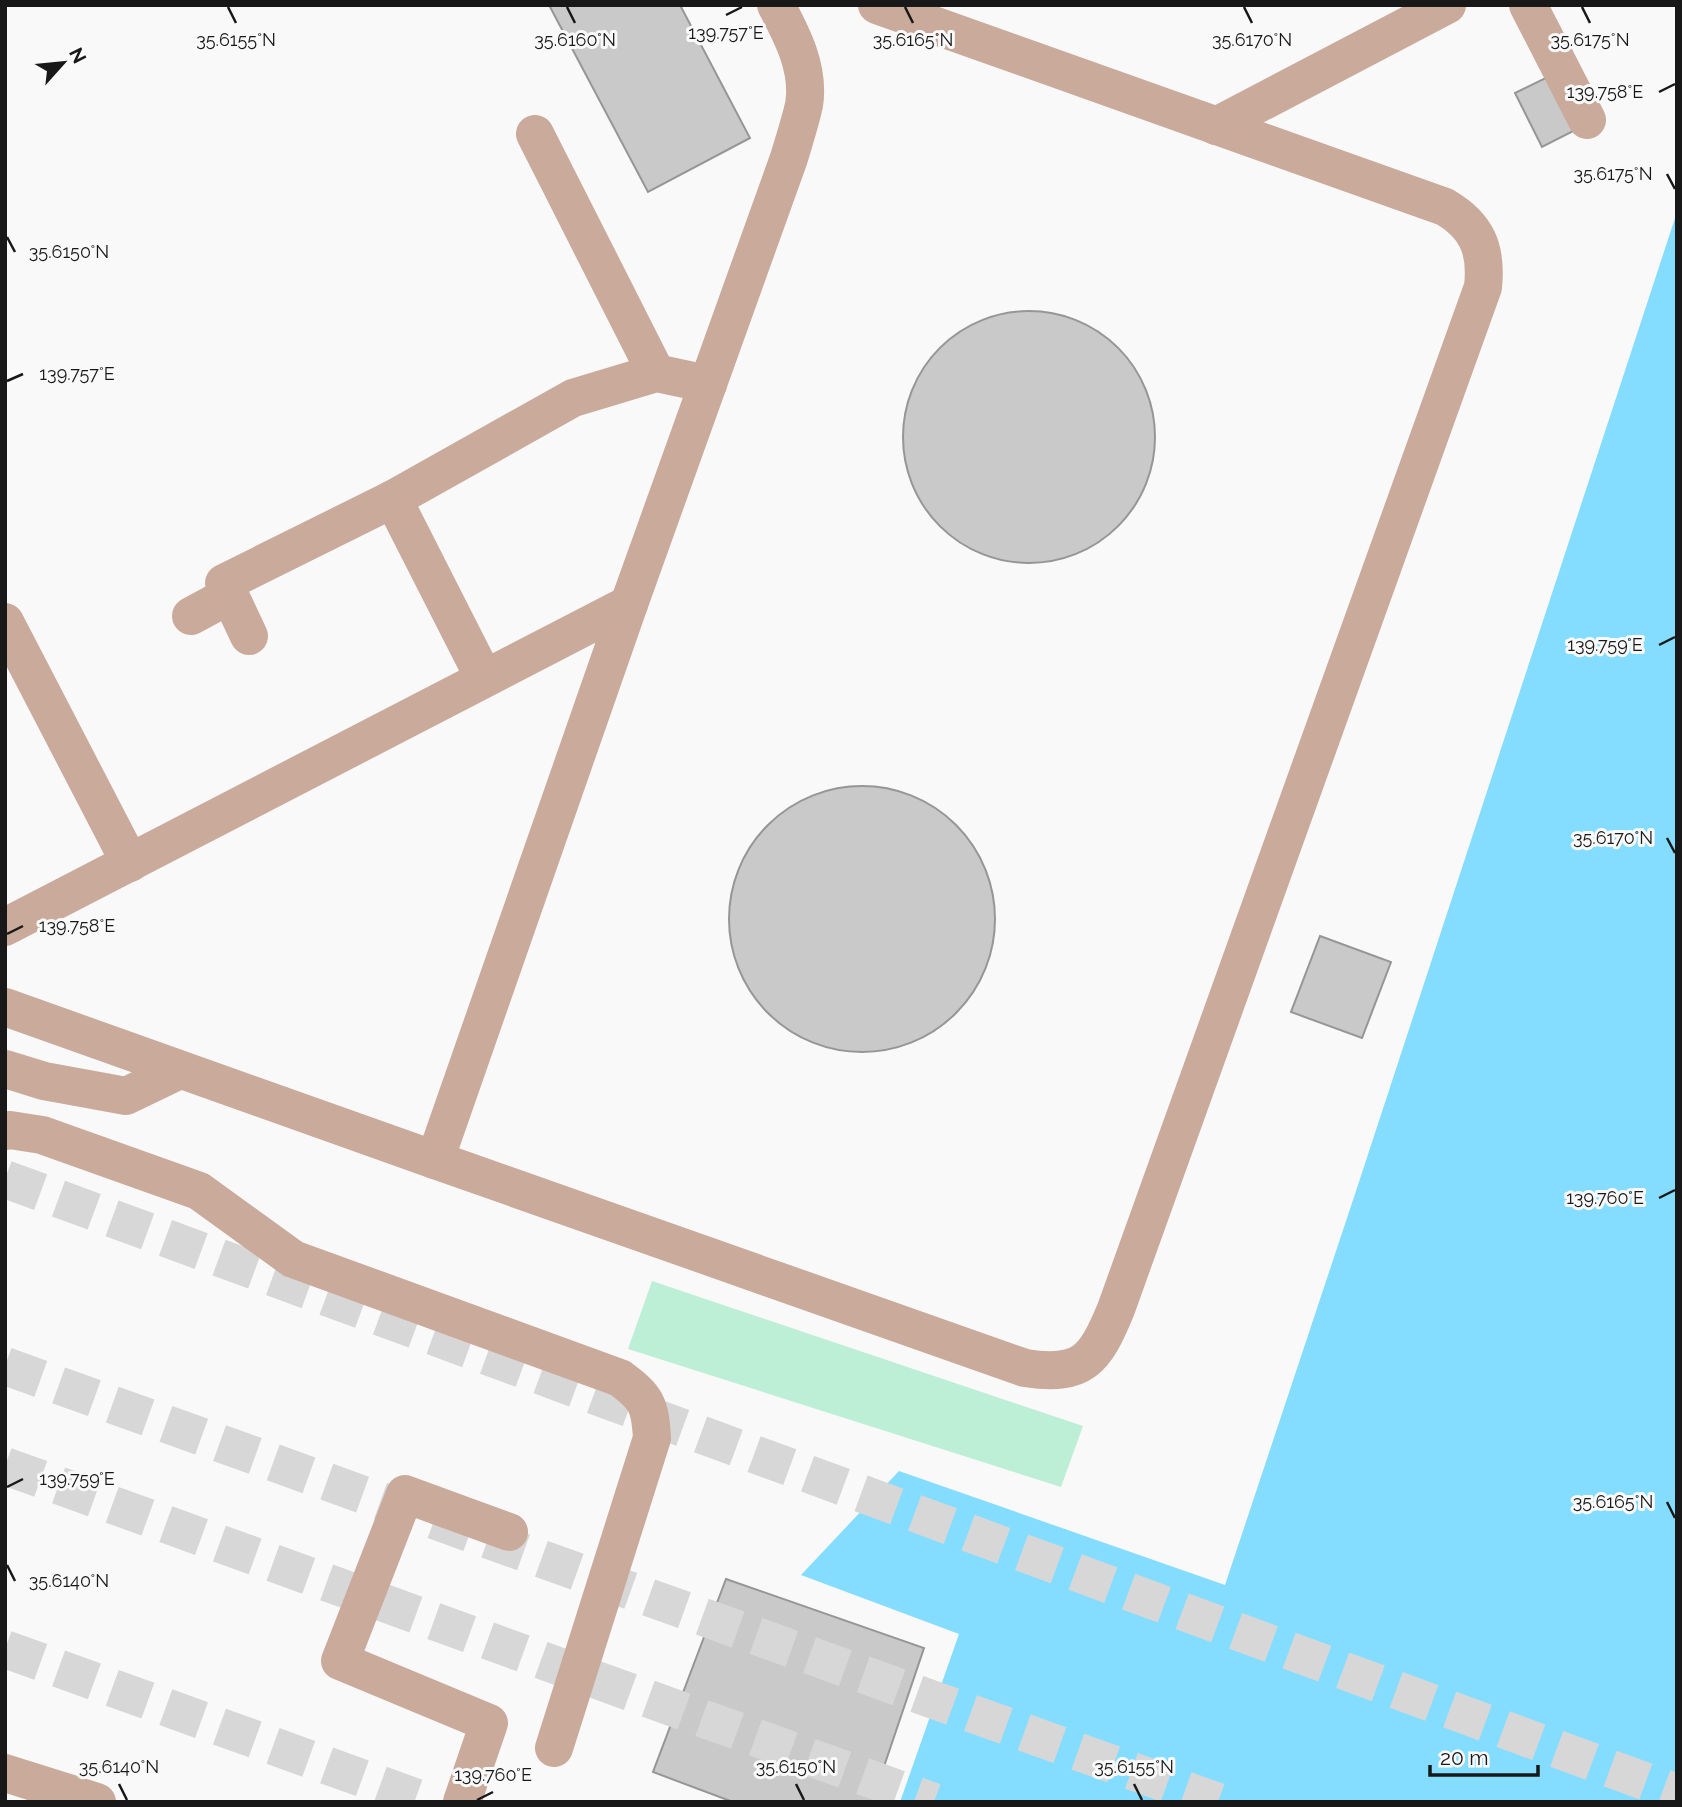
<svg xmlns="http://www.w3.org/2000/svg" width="1682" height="1807" viewBox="0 0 1682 1807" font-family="Raleway,sans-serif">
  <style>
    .green { fill: #bdefd6 }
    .water { fill: #84ddff }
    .building { fill: #c9c9ca; stroke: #969697; stroke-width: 2 }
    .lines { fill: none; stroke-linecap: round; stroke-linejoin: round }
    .highway-tunnel { stroke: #d7d7d8; stroke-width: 38; stroke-dasharray: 38 19; stroke-linecap: butt }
    .minor { stroke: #caaa9a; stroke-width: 38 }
    .ticks { fill: none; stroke: #181818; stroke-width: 2.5 }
    .ticks-label { font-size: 18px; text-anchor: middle; fill: #181818; stroke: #f9f9fa; stroke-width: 6; stroke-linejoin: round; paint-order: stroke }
  </style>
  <rect width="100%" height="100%" fill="#f9f9fa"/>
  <path class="green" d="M652,1281L1083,1426L1061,1487L628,1349Z"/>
  <path class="water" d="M1677,212V1802H900L959,1634L801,1575L899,1471L1225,1585L1356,1191Z"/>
  <g class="building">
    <path d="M549,5H680L750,138L648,192Z"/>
    <path d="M1556,73L1583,126L1542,147L1515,93Z"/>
    <circle cx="1029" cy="437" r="126"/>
    <circle cx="862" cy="919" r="133"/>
    <path d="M1320,936L1391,962L1362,1038L1291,1012Z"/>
    <path d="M726,1579L924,1648L872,1802H733L653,1772Z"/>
  </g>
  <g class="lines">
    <g class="highway-tunnel">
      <path d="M5,1179L1677,1793"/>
      <path d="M5,1366L1218,1802"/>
      <path d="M5,1466L934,1802"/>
      <path d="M5,1649L428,1802"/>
    </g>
    <g class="minor">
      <path d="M776,5C792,35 810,69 804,105C800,123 794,141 789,158L629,604L435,1160L1025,1368C1083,1377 1095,1360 1116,1309L1483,287C1487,249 1477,226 1445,207L877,5"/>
      <path d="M1528,5L1587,120"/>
      <path d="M1216,126L1447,5"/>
      <path d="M535,134L656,373"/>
      <path d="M393,499L484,678"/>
      <path d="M191,616L230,595"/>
      <path d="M5,622L130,863"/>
      <path d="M249,636L224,583L393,499L573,398L656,373L708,384"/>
      <path d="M5,927L629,604"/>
      <path d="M5,1007L435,1160"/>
      <path d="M5,1069L44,1081L126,1096L180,1070"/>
      <path d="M5,1131L10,1130L42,1135L199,1191L293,1259L620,1378C647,1398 650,1405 652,1438L554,1748"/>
      <path d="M5,1773L97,1802"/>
      <path d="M462,1802L489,1723L340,1661L405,1494L509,1532"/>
    </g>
  </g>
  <path class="ticks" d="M228,7L236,23M567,7L575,23M905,7L913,23M1244,7L1252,23M1582,7L1590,23M726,15L742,7M1659,92L1675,84M1667,174L1675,189M7,237L15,252M7,381L23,374M1659,645L1675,637M1667,838L1675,853M7,934L23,926M1659,1198L1675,1190M7,1487L23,1479M1667,1502L1675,1518M7,1565L15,1581M119,1784L127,1800M796,1784L804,1800M1134,1784L1142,1800M477,1800L493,1792"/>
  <g class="ticks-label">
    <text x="726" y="39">139.757°E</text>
    <text x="236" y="46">35.6155°N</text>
    <text x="575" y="46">35.6160°N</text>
    <text x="913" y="46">35.6165°N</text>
    <text x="1252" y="46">35.6170°N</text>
    <text x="1590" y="46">35.6175°N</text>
    <text x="1605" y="98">139.758°E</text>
    <text x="1613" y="180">35.6175°N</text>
    <text x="69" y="258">35.6150°N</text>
    <text x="77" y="380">139.757°E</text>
    <text x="1605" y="651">139.759°E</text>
    <text x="1613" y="844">35.6170°N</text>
    <text x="77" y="932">139.758°E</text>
    <text x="1605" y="1204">139.760°E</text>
    <text x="77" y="1485">139.759°E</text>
    <text x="1613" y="1508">35.6165°N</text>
    <text x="69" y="1587">35.6140°N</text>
    <text x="119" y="1773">35.6140°N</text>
    <text x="796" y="1773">35.6150°N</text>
    <text x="1134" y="1773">35.6155°N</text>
    <text x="493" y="1781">139.760°E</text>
  </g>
  <rect width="1682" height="1807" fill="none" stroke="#181818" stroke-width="14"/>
  <g transform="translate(63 63) rotate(63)" stroke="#f9f9fa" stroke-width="5" paint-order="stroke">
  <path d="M0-5L12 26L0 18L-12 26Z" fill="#181818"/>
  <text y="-10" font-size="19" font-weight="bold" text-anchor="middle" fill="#181818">N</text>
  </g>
  <path d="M1430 1765v10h108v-10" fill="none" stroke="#181818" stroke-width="3.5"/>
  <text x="1440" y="1765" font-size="21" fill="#181818" stroke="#f9f9fa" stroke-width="5" paint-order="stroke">20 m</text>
</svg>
